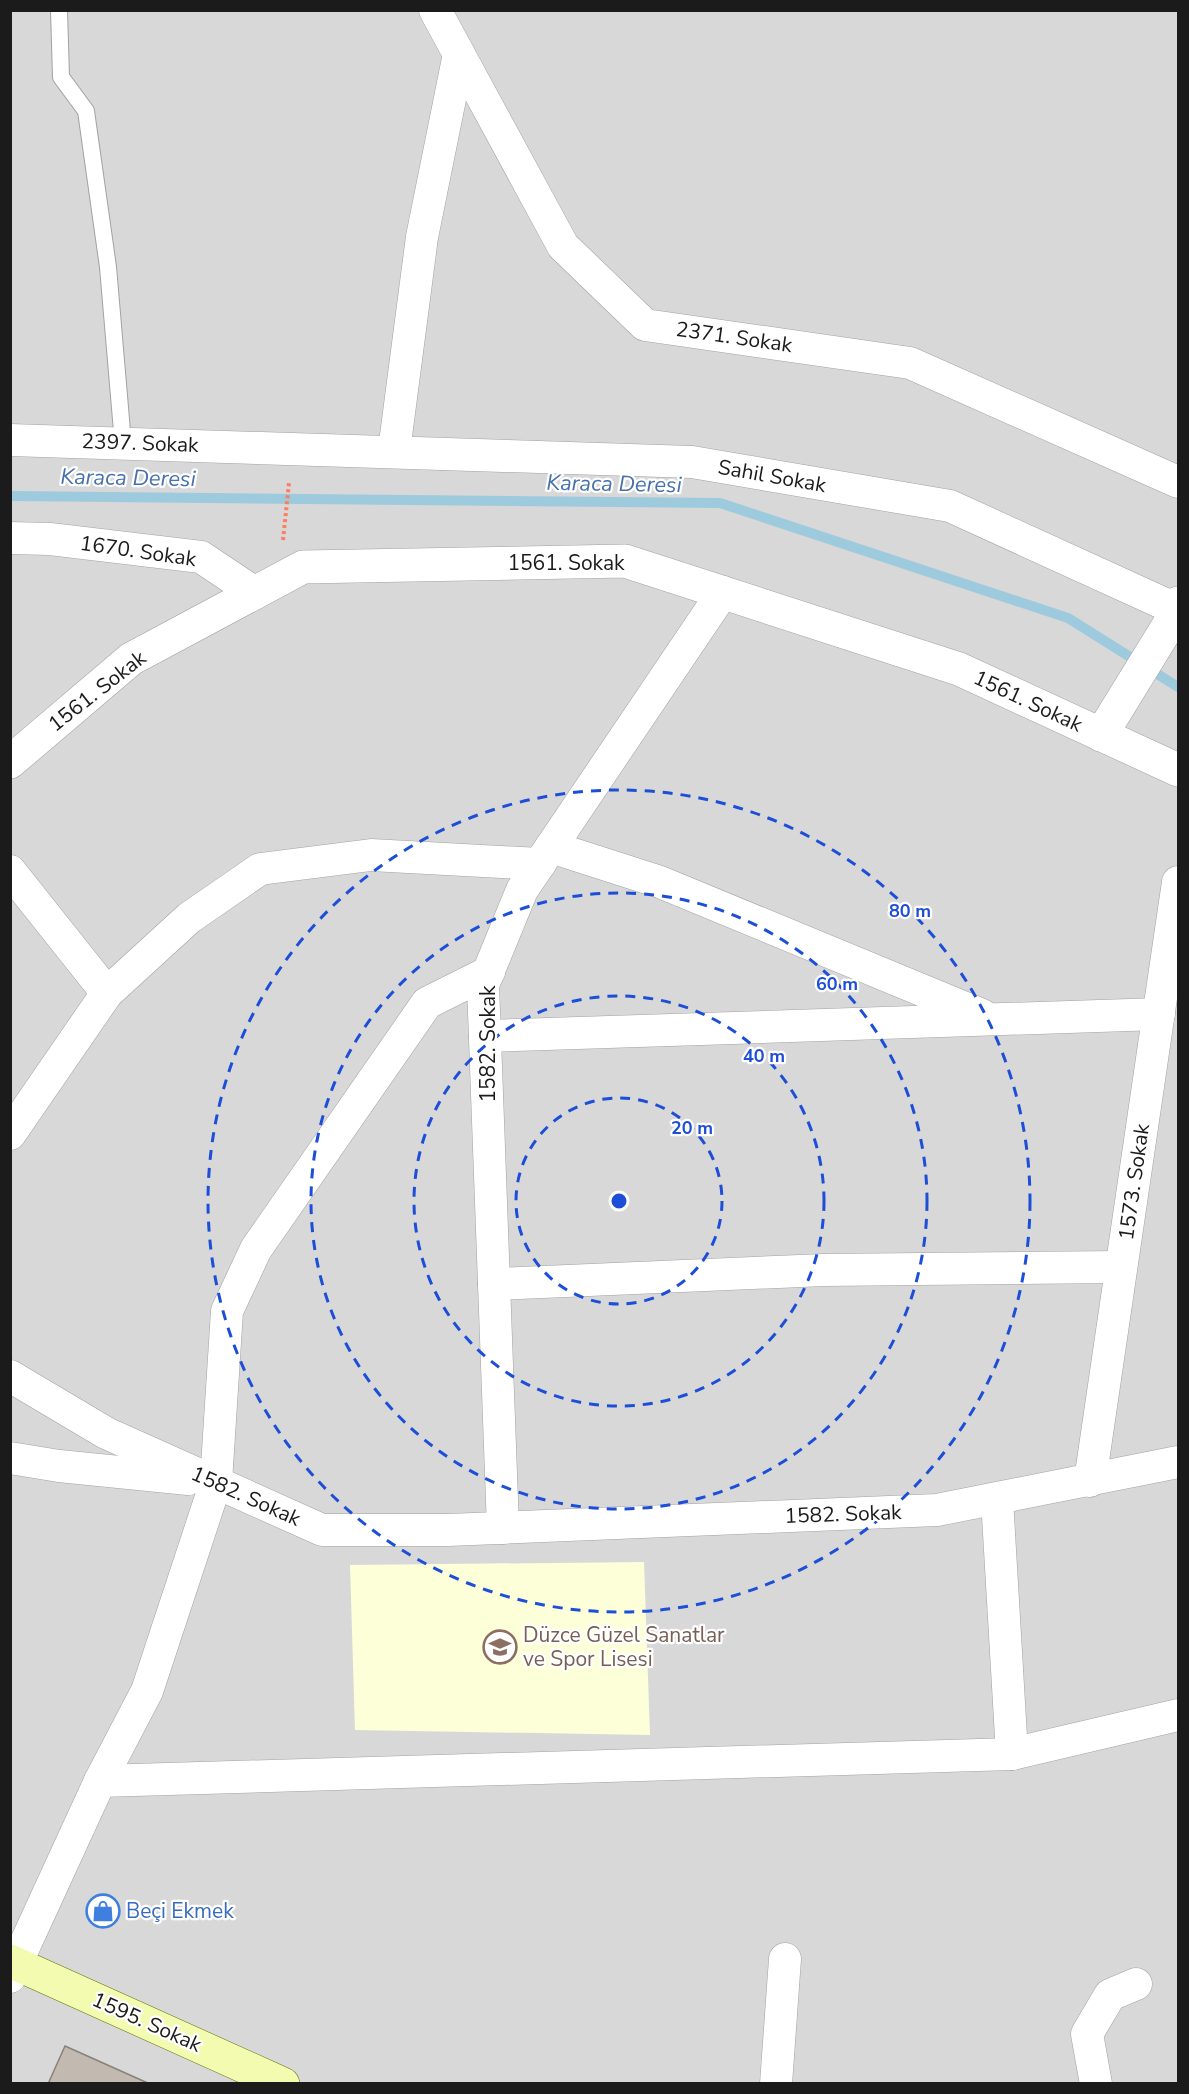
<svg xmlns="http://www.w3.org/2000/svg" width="1189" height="2094" viewBox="0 0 1189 2094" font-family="'Nunito Sans',sans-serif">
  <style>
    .residential { fill: #d9d8d8 }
    .education { fill: #fcffd8 }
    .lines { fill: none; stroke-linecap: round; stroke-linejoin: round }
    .stream { stroke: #9ecadd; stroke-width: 10 }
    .building { fill: #c2b9b0; stroke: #88827b; stroke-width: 1.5 }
    .service-casing { stroke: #a2a2a2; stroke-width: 18 }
    .minor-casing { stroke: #a2a2a2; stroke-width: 33 }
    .tertiary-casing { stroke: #a2a2a2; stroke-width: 34 }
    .secondary-casing { stroke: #5e7301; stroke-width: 34 }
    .path { stroke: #fe7d60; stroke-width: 4; stroke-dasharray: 3 3; stroke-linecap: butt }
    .service { stroke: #fff; stroke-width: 16 }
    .minor { stroke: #fff; stroke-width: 32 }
    .tertiary { stroke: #fff; stroke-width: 33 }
    .secondary { stroke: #f2fbb0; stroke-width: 33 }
    .ring { fill: none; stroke: #1d4ed8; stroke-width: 3; stroke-dasharray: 10 8 }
    .labels { text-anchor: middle; stroke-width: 4.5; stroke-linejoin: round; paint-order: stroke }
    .street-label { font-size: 21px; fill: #1b1b1b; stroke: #fff }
    .education-label { font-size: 21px; fill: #785e54; stroke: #fff; text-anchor: start }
    .shop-label { font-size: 21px; fill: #366cbe; stroke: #fff; text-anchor: start }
    .water-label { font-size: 22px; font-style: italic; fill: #4671ad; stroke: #fff }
    .centre { fill: #1d4ed8; stroke: #fff; stroke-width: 3 }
    .ring-label { font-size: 18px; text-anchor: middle; font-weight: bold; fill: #1d4ed8; stroke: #fff; stroke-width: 4.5; stroke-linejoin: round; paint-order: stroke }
  </style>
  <rect width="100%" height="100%" fill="#edeae0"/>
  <rect class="residential" x="11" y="11" width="1167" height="2072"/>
  <path class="education" d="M644,1562L650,1735L355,1730L350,1565Z"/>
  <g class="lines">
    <path class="stream" d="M10,496L720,503L1068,618L1178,687"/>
  </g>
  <path class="building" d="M65,2046L150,2084H48Z"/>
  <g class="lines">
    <defs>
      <path id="service" d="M59,10L61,77L86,111L108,267L123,443"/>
      <g id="minor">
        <path d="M435,10L563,246L645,325L910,363L1178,482"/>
        <path d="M10,440L692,462L950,506L1178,610"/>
        <path d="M394,451L422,237L459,54"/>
        <path d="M10,538L50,539L201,557L255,593"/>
        <path d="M551,847L660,882L982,1015"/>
        <path d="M10,871L107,993L10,1134"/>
        <path d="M107,993L189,918L260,869L371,855L540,864"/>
        <path d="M485,1036L1159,1014"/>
        <path d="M494,1284L824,1270L1121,1267"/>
        <path d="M10,1376L106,1433L322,1530H448L937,1510L1178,1462"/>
        <path d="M10,1458L59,1466L188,1479"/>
        <path d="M1090,1481L1178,882"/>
        <path d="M997,1499L1012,1754"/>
        <path d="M503,1528L483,985L522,890L723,592"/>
        <path d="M100,1781L1012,1754L1178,1715"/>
        <path d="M10,1977L100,1781L147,1691L216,1482L227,1311L256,1249L427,1003L489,972"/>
        <path d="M776,2084L785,1959"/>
        <path d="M1096,2084L1087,2034L1110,1995L1136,1984"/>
      </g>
      <g id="tertiary">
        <path d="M1101,735L1178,610V603"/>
        <path d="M10,762L131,659L303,567L625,561L959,669L1178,770"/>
      </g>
      <path id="secondary" d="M10,1961L283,2084"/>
    </defs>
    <use href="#service" class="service-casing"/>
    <use href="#minor" class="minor-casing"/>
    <use href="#tertiary" class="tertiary-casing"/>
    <use href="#secondary" class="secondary-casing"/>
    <path class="path" d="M283,540L289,483"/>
    <use href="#service" class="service"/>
    <use href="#minor" class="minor"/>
    <use href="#tertiary" class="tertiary"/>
    <use href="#secondary" class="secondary"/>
  </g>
  <g class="ring">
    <circle cx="619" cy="1201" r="103"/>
    <circle cx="619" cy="1201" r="205"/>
    <circle cx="619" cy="1201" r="308"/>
    <circle cx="619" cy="1201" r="411"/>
  </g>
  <defs>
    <symbol id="school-ring" viewBox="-11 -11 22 22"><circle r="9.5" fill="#fff" stroke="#8d6e63" stroke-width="1.5"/><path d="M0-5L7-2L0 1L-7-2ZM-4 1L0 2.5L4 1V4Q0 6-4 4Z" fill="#8d6e63"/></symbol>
    <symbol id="shop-ring" viewBox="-11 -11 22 22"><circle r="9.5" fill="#fff" stroke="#3f7fe0" stroke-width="1.5"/><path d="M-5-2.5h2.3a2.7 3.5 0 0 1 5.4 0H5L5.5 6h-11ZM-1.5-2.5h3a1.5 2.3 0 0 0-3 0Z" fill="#3f7fe0"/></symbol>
  </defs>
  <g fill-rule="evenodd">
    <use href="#school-ring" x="481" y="1628" width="38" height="38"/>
    <use href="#shop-ring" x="84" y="1892" width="38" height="38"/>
  </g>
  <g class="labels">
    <g class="street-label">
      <text transform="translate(734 337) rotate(8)" y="7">2371. Sokak</text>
      <text transform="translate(140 443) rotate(2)" y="7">2397. Sokak</text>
      <text transform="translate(772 476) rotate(10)" y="7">Sahil Sokak</text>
      <text transform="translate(138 551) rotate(8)" y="7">1670. Sokak</text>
      <text x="566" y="570">1561. Sokak</text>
      <text transform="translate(97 691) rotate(-38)" y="7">1561. Sokak</text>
      <text transform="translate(1028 701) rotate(25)" y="7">1561. Sokak</text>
      <text transform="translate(488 1044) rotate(-90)" y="7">1582. Sokak</text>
      <text transform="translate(1134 1182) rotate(-82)" y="7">1573. Sokak</text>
      <text transform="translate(246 1496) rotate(24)" y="7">1582. Sokak</text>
      <text transform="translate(843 1514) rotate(-2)" y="7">1582. Sokak</text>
      <text transform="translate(147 2022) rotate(24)" y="7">1595. Sokak</text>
    </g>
    <g class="education-label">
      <text x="523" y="1642">Düzce Güzel Sanatlar<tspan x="523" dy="24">ve Spor Lisesi</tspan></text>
    </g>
    <g class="shop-label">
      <text x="126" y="1918">Beçi Ekmek</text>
    </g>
    <g class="water-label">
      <text transform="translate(128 477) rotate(1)" y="8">Karaca Deresi</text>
      <text transform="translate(614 483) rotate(1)" y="8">Karaca Deresi</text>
    </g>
  </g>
  <circle cx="619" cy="1201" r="9" class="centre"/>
  <g class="ring-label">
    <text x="910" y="917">80 m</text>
    <text x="837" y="990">60 m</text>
    <text x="764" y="1062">40 m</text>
    <text x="692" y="1134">20 m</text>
  </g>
  <rect width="1189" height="2094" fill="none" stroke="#1b1b1b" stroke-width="24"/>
</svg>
